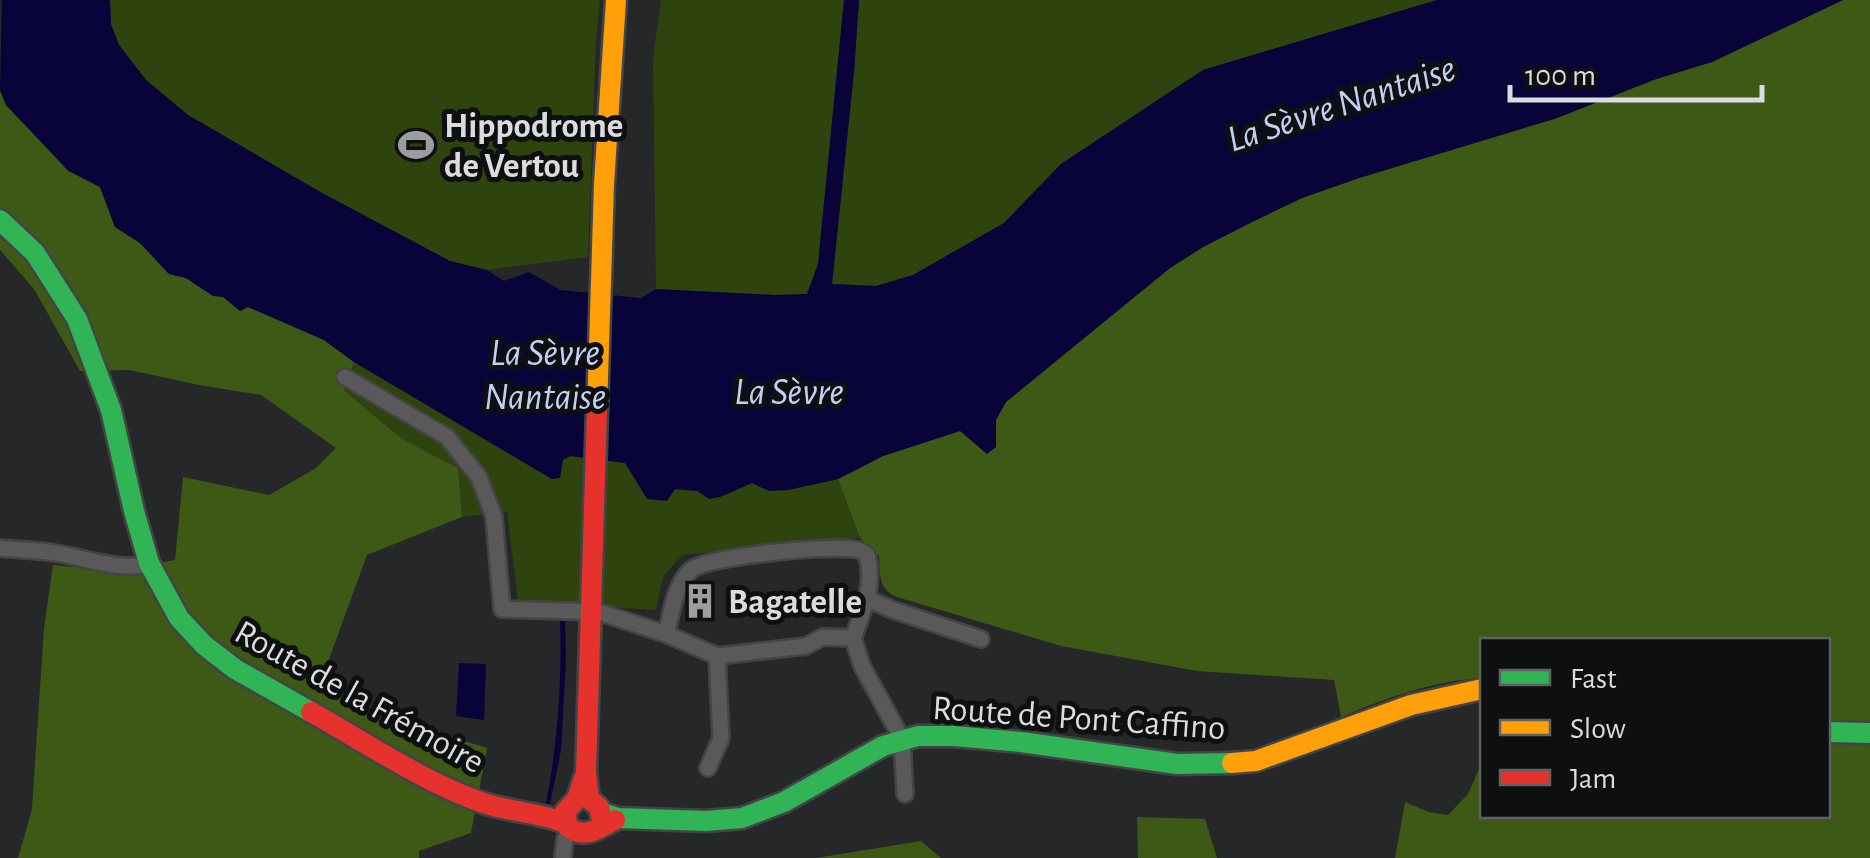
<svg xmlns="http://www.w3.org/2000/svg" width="1870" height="858" viewBox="0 0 1870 858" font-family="'Alegreya Sans',sans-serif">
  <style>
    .green { fill: #2f430e }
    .forest { fill: #3e5815 }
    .water { fill: #080439 }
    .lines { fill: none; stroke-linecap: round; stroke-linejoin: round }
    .street-casing { stroke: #434445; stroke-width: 20 }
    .fast-casing { stroke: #434445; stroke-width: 25 }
    .slow-casing { stroke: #434445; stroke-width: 25 }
    .jam-casing { stroke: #434445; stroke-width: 25 }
    .street { stroke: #595959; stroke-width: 15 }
    .fast { stroke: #30b455; stroke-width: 20 }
    .slow { stroke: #ff9f0a; stroke-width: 20 }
    .jam { stroke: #e5322d; stroke-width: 20 }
    .labels { text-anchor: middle; stroke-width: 10; stroke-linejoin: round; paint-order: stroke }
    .poi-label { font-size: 35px; font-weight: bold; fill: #dbdcdf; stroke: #0e0f11; text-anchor: start }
    .street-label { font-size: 35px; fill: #dbdcdf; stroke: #0e0f11 }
    .water-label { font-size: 38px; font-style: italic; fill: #c3d0f6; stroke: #0e0f11 }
  </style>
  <rect width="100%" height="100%" fill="#252729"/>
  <g class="green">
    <path d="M110,0H600L596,39L588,257L487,270L450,261L322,193L188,115L146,80L119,45L111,24Z"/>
    <path d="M661,0H844L818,265L808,294L775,295L656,289L653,58Z"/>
    <path d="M859,0H1437L1203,70L1061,164L1004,223L913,275L876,286L832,284L854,72Z"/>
    <path d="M354,362L552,479L563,460L570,456L625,463L675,489L697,491L720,497L752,483L788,490L838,479L860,538L682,555L663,577L656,610L518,602L507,512L462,517L458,468L402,439L344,390Z"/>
  </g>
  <g class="forest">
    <path d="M1843,0H1870V858H1395L1405,802L1429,812L1448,815L1468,794L1482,762V816H1828V640H1482V678C1432,681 1387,698 1341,717L1334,680L1197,671L1061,646L897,597C878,590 880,573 879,556L860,538L838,479L883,456L960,431L996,447L995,420L1006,402L1170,268L1203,247L1252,222L1302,198L1359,178L1557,118L1656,79L1712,62Z"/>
    <path d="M0,90L6,105L68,171L100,187L115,227L140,243L169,274L186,278L213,296H223L240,311L248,307L324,340L354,362L344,390L402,439L458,468L462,517L367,555L324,673L348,705L487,748L471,833L419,851V858H18L32,809L44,628L53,565L115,571L175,560L183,477L269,495L316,468L336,448L261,395L199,385L129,370L80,371L34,289L0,250Z"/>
    <path d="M1137,817L1205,819L1217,858H1138Z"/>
    <path d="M921,841L941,858H816Z"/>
  </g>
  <g class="water">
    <path d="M2,0H110L111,24L119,45L146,80L188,115L322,193L450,261L487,270L504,281L529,272L560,290L641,298L656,289L775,295L807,294L818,264L844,0H859L854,72L832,284L876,286L913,275L1004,223L1061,164L1203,70L1437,0H1843L1712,62L1656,79L1557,118L1359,178L1302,198L1252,222L1203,247L1170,268L1006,402L996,420V447L987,454L960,431L883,456L838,479L788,490L769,491L752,483L720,497L709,499L697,491L675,489L667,501L647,499L625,463L570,456L563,460L560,478L552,479L354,362L324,340L248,307L240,311L223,297L213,296L186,278L169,274L140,243L115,227L100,187L69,171L6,105L0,90Z"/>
    <path d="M565,617L566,661L561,750L550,804L546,803C558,742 562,680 560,618Z"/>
    <path d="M459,663L486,664L484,720L456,716Z"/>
  </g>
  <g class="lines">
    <defs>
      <g id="street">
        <path d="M345,377L447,437L479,477L494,517L502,609L599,612L666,634L717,656L806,646L823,637L853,638L862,666L902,739L905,794"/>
        <path d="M0,548C18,550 37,550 55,553C82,557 124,573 149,563"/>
        <path d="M868,599L893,610L981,639"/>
        <path d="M666,634C672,613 674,585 691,570C708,556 828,545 853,549C860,550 861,551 867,555C875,584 863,611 853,638"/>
        <path d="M708,768L721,738L717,656"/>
        <path d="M563,858L565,839L571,831"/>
      </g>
      <g id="fast">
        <path d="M0,220L35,253L77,319L111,410L134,511L149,563L179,618L204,645L235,669L311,712"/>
        <path d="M1828,732L1870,733"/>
        <path d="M602,813L618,818L706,821L742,818L784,802L883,746L918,736H954L1021,742L1177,764L1232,763"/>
      </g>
      <g id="slow">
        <path d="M597,411L604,184L616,0"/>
        <path d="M1232,763L1256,761L1411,705L1482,689"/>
      </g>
      <g id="jam">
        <path d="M597,411L586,772L589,799L599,807L602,821"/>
        <path d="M311,712C365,742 431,787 490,805C515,812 540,813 565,823"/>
        <path d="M584,778L577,799L565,812L568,827C586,840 598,828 615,820"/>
      </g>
    </defs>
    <use href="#street" class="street-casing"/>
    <use href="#fast" class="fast-casing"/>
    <use href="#slow" class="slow-casing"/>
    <use href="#jam" class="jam-casing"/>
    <use href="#street" class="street"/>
    <use href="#fast" class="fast"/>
    <use href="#slow" class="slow"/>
    <use href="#jam" class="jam"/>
  </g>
  <defs>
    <symbol id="stadium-bare" viewBox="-9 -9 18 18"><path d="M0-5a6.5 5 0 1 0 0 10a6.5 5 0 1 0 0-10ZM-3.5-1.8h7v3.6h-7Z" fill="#9b9d9f" stroke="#0e0f11" stroke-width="2.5" paint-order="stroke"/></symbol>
    <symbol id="building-bare" viewBox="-9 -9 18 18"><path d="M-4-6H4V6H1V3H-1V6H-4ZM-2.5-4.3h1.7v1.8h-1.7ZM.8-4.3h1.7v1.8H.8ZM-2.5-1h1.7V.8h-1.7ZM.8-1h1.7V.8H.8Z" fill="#9b9d9f" stroke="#0e0f11" stroke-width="2.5" paint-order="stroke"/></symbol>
  </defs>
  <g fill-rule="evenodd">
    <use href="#stadium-bare" x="391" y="120" width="50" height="50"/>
    <use href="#building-bare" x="675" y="576" width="50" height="50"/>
  </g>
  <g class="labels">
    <g class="poi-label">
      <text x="444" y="137">Hippodrome<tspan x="444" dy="40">de Vertou</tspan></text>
      <text x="728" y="613">Bagatelle</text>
    </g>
    <g class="street-label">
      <text transform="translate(360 696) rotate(29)" y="12">Route de la Frémoire</text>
      <text transform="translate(1079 717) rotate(4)" y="12">Route de Pont Caffino</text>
    </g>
    <g class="water-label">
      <text transform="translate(1341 103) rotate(-18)" y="13">La Sèvre Nantaise</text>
      <text x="545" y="365">La Sèvre<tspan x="545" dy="44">Nantaise</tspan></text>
      <text x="789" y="404">La Sèvre</text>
    </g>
  </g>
  <rect x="1480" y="638" width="350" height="180" fill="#0e0f11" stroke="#606163" stroke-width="2.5"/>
  <rect x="1500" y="670" width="50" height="15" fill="#30b455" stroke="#606163" stroke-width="2.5"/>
  <text x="1570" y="688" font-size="30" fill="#dbdcdf">Fast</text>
  <rect x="1500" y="720" width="50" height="15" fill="#ff9f0a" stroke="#606163" stroke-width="2.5"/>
  <text x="1570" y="738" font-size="30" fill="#dbdcdf">Slow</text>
  <rect x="1500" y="770" width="50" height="15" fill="#e5322d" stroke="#606163" stroke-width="2.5"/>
  <text x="1570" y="788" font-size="30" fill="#dbdcdf">Jam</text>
  <path d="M1510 85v15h252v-15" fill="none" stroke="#dbdcdf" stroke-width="5"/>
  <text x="1525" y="85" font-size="30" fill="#dbdcdf" stroke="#0e0f11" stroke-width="8" paint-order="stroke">100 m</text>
</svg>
